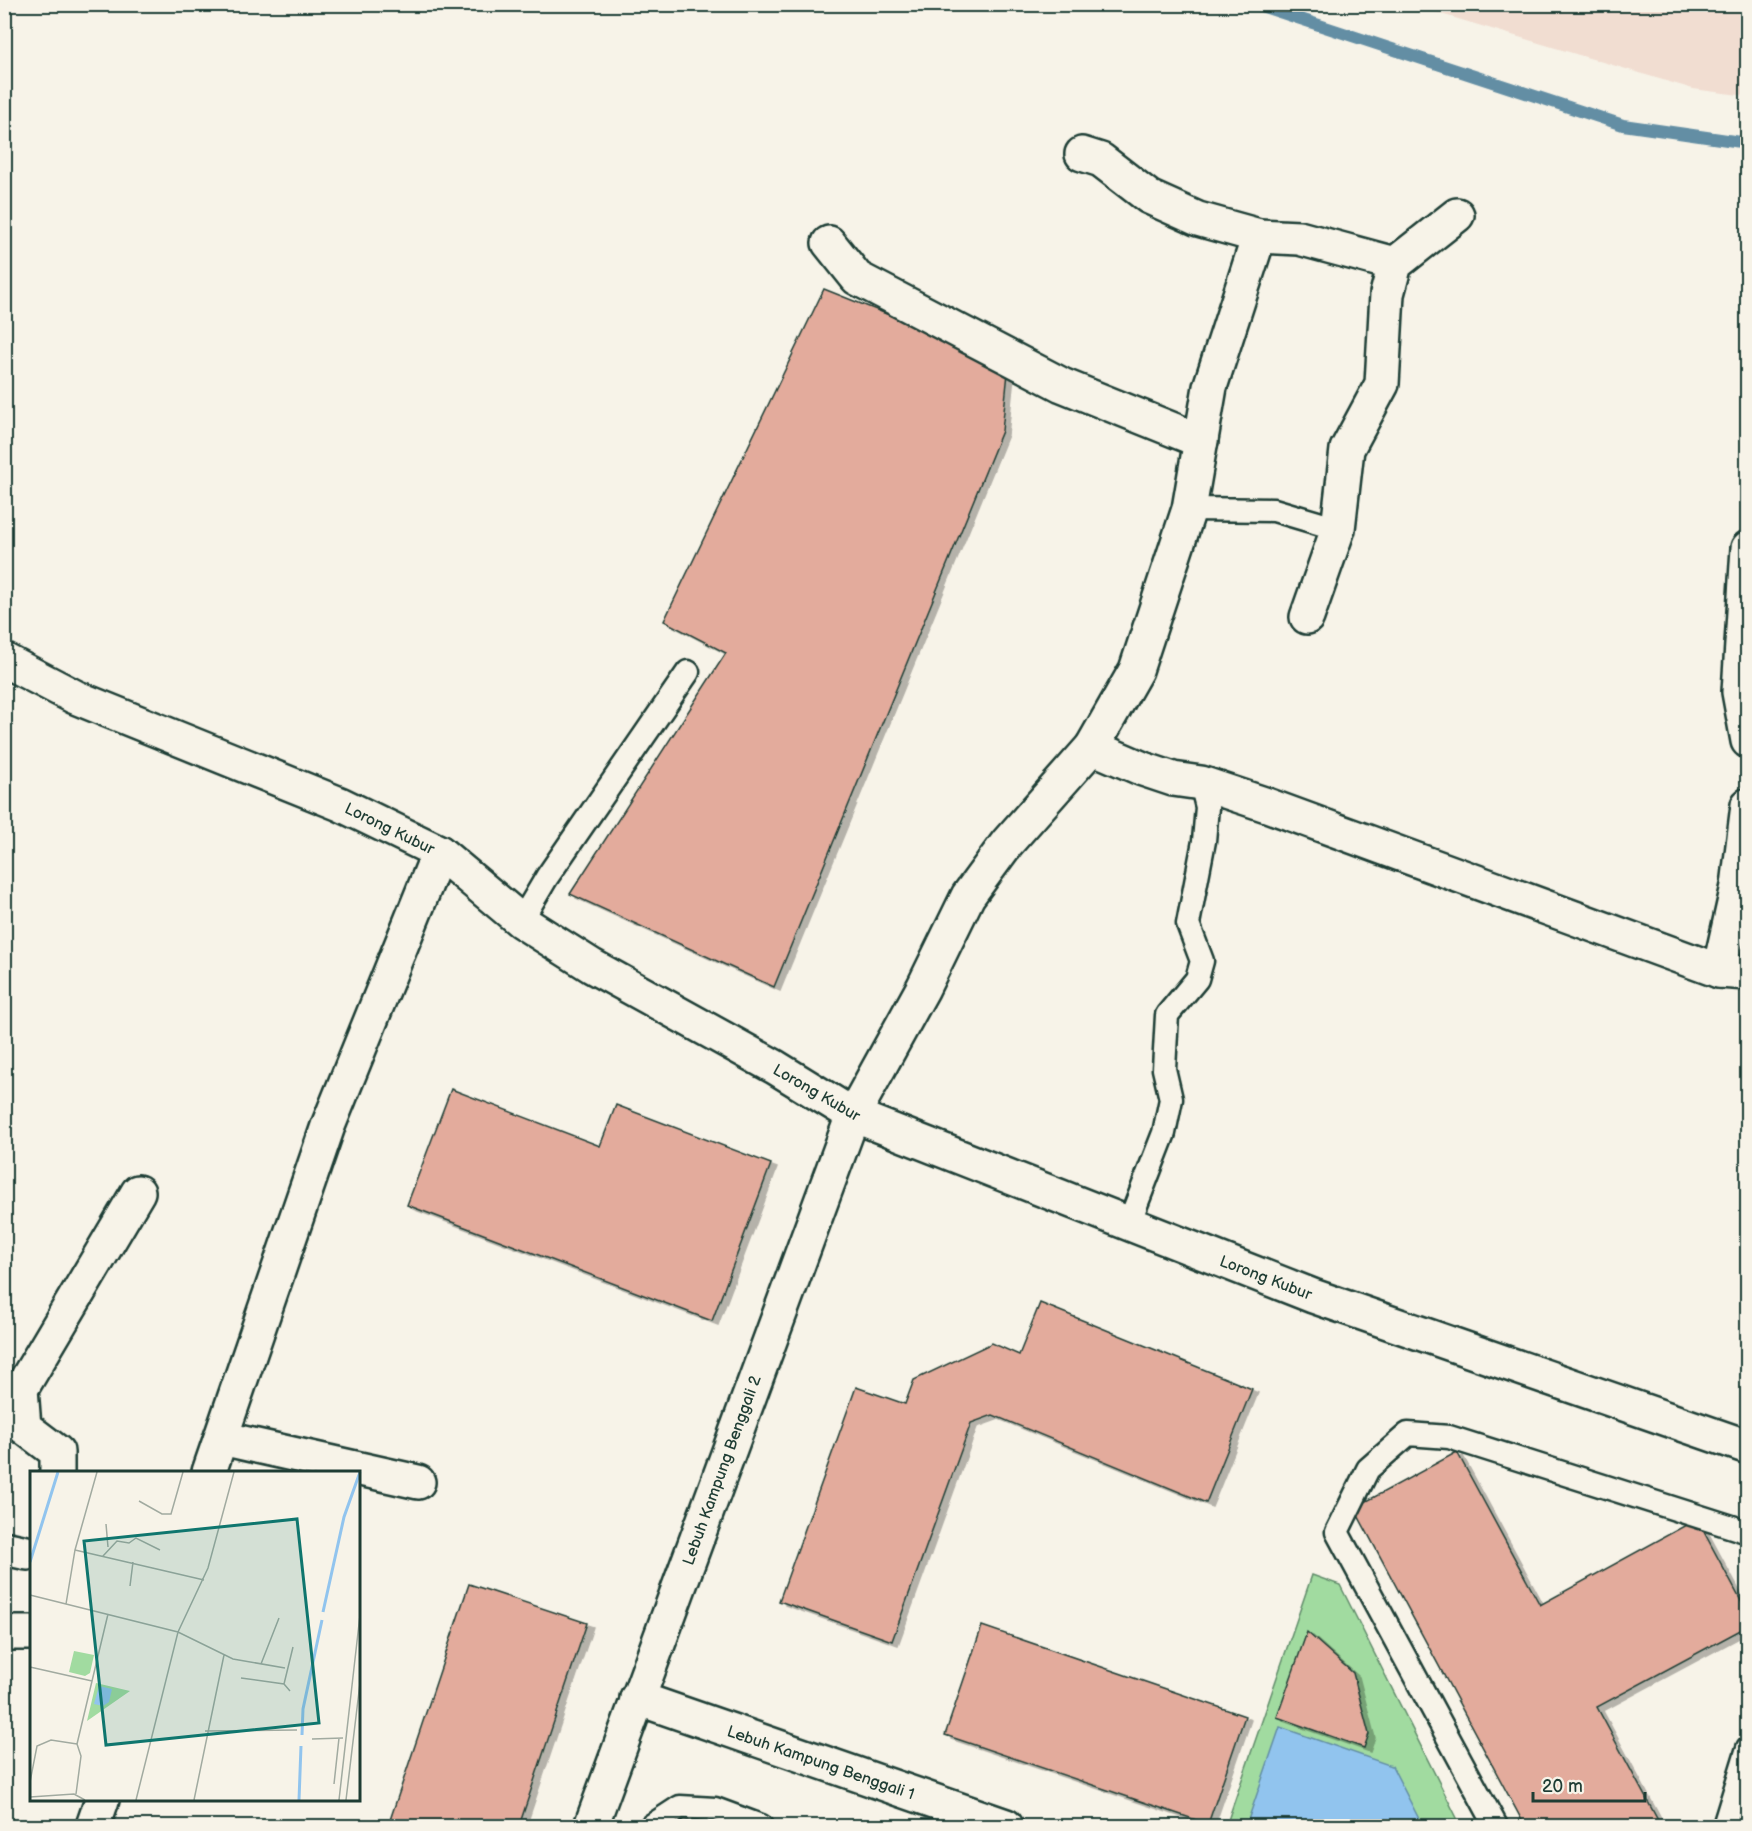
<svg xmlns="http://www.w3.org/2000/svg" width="1752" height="1831" viewBox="0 0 1752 1831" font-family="'Balsamiq Sans',sans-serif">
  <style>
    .built { fill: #f1ddd1 }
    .green { fill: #a1dba0; stroke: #608c6a; stroke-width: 1.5 }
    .water { fill: #91c4ee; stroke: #638ea4; stroke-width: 1.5 }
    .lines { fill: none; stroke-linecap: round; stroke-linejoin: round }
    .stream { stroke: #638ea4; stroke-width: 12 }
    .building { fill: #e3ab9c; stroke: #1f3d34; stroke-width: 1.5; filter: url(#shadow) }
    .lane-casing { stroke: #1f3d34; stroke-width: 27 }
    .street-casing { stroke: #1f3d34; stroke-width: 38 }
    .lane { stroke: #f7f3e8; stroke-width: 22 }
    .street { stroke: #f7f3e8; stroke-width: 33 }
    .labels { text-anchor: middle; stroke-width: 4.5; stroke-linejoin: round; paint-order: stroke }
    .street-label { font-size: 16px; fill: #1f3d34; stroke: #f7f3e8 }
    .inset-river { fill: none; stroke: #91c4ee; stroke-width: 3 }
    .inset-road { fill: none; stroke: #a1aaa0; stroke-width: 1.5 }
    .view { fill: #0f766e; fill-opacity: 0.15; stroke: #0f766e; stroke-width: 3 }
    .inset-edge { fill: none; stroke: #1f3d34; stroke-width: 3 }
  </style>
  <defs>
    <filter id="shadow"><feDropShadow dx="6" dy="4" stdDeviation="0" flood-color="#0004"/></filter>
  </defs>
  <rect width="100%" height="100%" fill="#f7f3e8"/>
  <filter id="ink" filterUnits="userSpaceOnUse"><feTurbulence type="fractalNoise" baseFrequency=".0167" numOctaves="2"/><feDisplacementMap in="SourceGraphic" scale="12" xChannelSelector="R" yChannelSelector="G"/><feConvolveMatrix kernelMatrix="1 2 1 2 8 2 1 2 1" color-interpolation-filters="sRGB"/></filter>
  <g filter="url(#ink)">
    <path class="built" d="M1411,5H1747V96L1693,89Z"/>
    <path class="green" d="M1312,1575L1340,1585L1461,1826H1226Z"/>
    <path class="water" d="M1280,1727L1392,1766L1420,1821L1418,1826H1246Z"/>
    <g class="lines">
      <path class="stream" d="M1255,4L1623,125L1748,143"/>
    </g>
    <g class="building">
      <path d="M824,289L1009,363L1002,431L774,987L570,894L726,653L664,621Z"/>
      <path d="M451,1089L600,1146L616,1105L771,1164L712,1321L407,1205Z"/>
      <path d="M1040,1303L1252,1389L1206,1503L993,1415L971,1423L892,1641L779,1601L856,1387L905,1404L914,1380L992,1343L1019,1355Z"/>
      <path d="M1457,1452L1540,1605L1697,1519L1748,1614V1626L1597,1707L1661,1826H1525L1354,1508Z"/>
      <path d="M469,1584L587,1623L519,1826H388Z"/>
      <path d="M982,1626L1245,1716L1208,1824L945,1735Z"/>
      <path d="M1307,1632L1353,1673L1369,1734L1364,1748L1277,1717Z"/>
    </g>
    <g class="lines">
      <defs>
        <g id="lane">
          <path d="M1189,509L1274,510L1338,529"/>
          <path d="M521,921L547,877L688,672"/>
          <path d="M1129,1223L1164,1133L1171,1099L1164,1069L1167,1015L1197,979L1202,961L1188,924L1204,841L1207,807L1201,783"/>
          <path d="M651,1826L680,1807L715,1809L761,1826"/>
          <path d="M1496,1826L1337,1532L1368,1469L1408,1434L1449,1437L1748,1532"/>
          <path d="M1724,1826L1748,1748"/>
        </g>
        <g id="street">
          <path d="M1082,154L1101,160L1149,197L1198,219L1259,236L1299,238L1395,264"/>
          <path d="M829,243L857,278L1062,385L1201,441"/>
          <path d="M1748,548L1739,692L1748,741"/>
          <path d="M1307,617L1338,529L1347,449L1382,384L1387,294L1395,264L1457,215"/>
          <path d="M4,660L75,697L340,804L439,852L521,921L592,966L775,1067L853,1115L1313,1296L1748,1447"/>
          <path d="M1092,747L1143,769L1173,779L1201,783L1267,805L1719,971L1748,973"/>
          <path d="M1719,971L1738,886L1748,805"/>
          <path d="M221,1438L418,1482"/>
          <path d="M57,1472V1452L24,1427L21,1389L138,1192"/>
          <path d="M209,1472L328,1126L439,852"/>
          <path d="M4,1548L27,1553"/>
          <path d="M4,1633H32"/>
          <path d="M637,1698L1006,1826"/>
          <path d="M93,1826L102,1800"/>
          <path d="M591,1826L853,1115L923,988L968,896L1007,843L1092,747L1136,670L1189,509L1210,387L1259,236"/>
        </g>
      </defs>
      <use href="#lane" class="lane-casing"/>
      <use href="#street" class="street-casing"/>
      <use href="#lane" class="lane"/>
      <use href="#street" class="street"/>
    </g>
  </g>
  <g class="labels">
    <g class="street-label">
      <text transform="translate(390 828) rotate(26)" y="6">Lorong Kubur</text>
      <text transform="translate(817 1092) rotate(30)" y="6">Lorong Kubur</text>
      <text transform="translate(1266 1277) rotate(21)" y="6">Lorong Kubur</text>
      <text transform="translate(721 1470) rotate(-70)" y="6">Lebuh Kampung Benggali 2</text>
      <text transform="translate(821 1762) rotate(19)" y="6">Lebuh Kampung Benggali 1</text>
    </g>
  </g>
  <g transform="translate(30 1471)">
    <rect width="330" height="330" fill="#f7f3e8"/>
    <path d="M44,180L64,184L60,202L55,205L39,201ZM66,212L100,220L57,250Z" fill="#a1dba0"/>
    <path d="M69,215L82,218L79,231L73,235L64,233Z" fill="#91c4ee"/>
    <path class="inset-river" d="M0,91L28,1M293,141L314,46L330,1M272,264L273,238L292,149M269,329L271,275"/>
    <path class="inset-road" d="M109,30L132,43H141L153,1M76,53L78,76M45,79L174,109M73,85L87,70L99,72L106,67L130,79M100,115L103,91M0,124L148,161L203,188L255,197M36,133L45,79L67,1M231,193L249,147M0,196L62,210M211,207L254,213L260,220M254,213L263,176M175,260L267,259M282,268L313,267M47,273L78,143M0,311L7,275L21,269L47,273M304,313L309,267M46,323L51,285L47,273M0,326L44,323L55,329M106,329L148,161L178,97L204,1M164,329L194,184M309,329L330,144M316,329L330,212"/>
    <path class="view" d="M267,48L289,252L76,274L54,70Z"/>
    <rect width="330" height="330" class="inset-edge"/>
  </g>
  <rect width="1752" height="1831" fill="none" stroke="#f7f3e8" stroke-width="24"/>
  <rect x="12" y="12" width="1728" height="1807" fill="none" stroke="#1f3d34" stroke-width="2" filter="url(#ink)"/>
  <path d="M1533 1792v9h112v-9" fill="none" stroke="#1f3d34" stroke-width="3"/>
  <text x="1542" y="1792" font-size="18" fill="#1f3d34" stroke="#f7f3e8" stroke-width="4.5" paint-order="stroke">20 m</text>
</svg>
